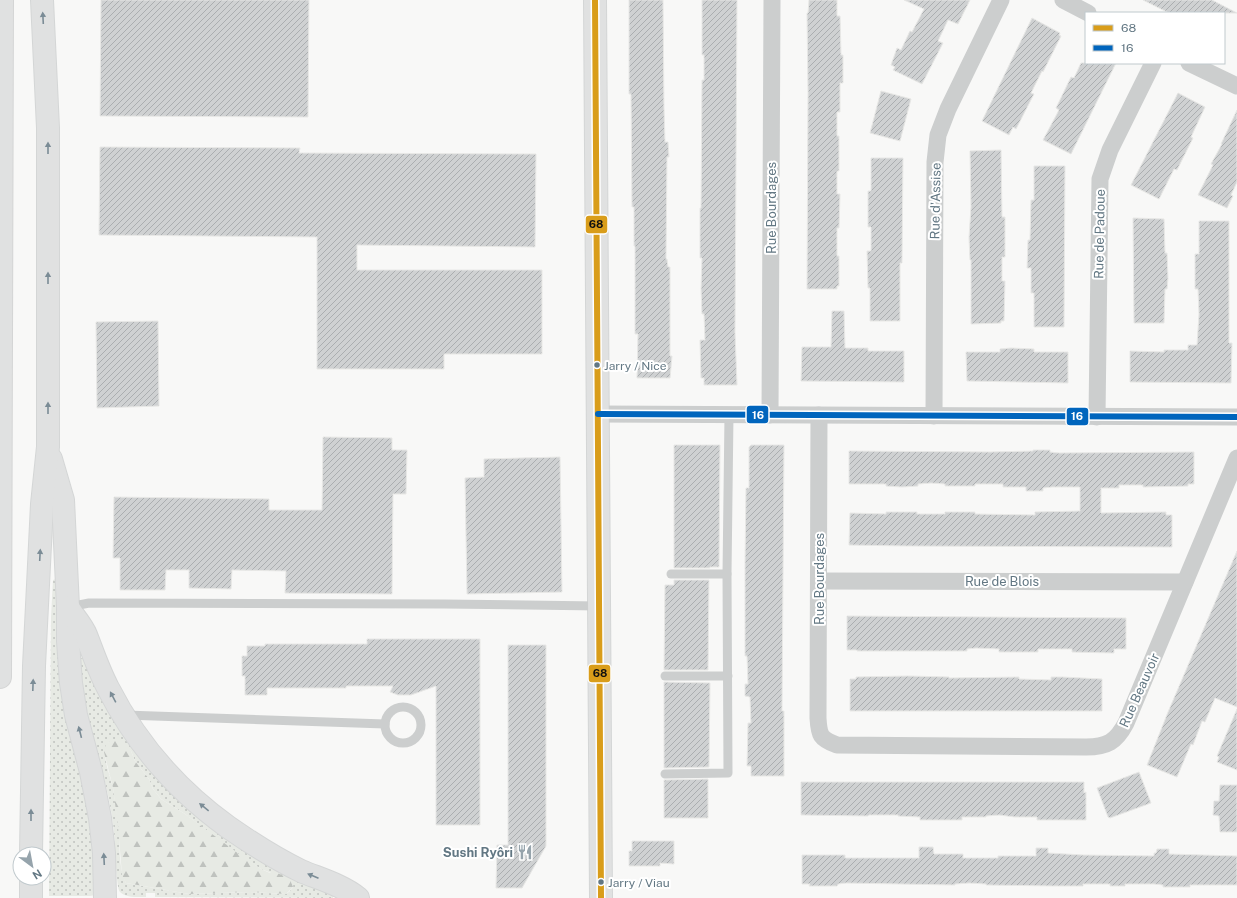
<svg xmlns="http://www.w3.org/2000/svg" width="1237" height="898" viewBox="0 0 1237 898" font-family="'Public Sans',sans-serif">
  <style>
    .grass { fill: url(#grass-dots); fill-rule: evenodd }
    .forest { fill: url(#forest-firs) }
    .building { fill: url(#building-hatch); stroke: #e8e8e6 }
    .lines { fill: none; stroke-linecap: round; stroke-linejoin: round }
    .secondary-casing { stroke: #d4d6d6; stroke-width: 24 }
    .highway-casing { stroke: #d4d5d5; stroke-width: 24 }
    .lane { stroke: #cccece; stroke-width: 9 }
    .street { stroke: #cccece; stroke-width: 17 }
    .secondary { stroke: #e0e1e1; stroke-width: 22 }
    .highway { stroke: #e0e1e1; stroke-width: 22 }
    .bus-1-casing { stroke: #fff; stroke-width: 9 }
    .bus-2-casing { stroke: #fff; stroke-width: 9 }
    .bus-1 { stroke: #d99d1a; stroke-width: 6 }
    .bus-2 { stroke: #0065bd; stroke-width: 6 }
    .oneway { fill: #7b8c96 }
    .bus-dot { fill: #627783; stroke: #fff; stroke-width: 1.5 }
    .labels { text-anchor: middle; stroke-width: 4; stroke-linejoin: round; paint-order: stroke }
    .bus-label { font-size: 12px; fill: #627783; stroke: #fff; text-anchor: start }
    .street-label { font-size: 13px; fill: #627783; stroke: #fff }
    .poi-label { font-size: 13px; font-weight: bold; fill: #627783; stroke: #fff; text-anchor: end }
    .line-badge { stroke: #fff; stroke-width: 1.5 }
    .badge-label { font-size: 11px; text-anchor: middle; font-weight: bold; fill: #fff }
    .pale-badge-label { font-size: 11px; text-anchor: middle; font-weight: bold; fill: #111 }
  </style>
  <defs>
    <pattern id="grass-dots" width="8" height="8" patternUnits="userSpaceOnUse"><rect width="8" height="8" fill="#e7eae4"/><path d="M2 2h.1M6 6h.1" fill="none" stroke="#bfc2be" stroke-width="1.8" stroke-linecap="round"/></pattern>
    <pattern id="forest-firs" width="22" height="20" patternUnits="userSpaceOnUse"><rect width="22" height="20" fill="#e7eae4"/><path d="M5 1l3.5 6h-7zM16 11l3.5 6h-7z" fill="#bfc2be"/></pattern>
    <pattern id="building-hatch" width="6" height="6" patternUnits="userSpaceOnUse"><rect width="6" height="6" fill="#cfd1d2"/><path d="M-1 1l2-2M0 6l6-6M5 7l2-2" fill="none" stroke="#abaeb0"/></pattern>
  </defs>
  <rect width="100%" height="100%" fill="#f8f8f7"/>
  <g class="grass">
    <path d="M56,579L58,637L94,849L95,895L90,896H49L51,617L53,580Z"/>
    <path d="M83,657L136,749L334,894L333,898L155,897V893H146V897C138,897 126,898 120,892C116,888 115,841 114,832C110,792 97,755 88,716C84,697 82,678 80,659ZM110,741L131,751L135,761L149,779L153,789L161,799L185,814L239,855L261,869L271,873H277L291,882L293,887L290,891L286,894L250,892L189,894L126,883C118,867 120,845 119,828C117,814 115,801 113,788C110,774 99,750 110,741Z"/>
  </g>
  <path class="forest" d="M118,739L124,743L131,751L135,761L149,779L153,789L161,799L185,814L239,854L261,869L270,873H277L287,877L291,882L293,887L286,894L250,892L189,894L126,883L122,875L118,826L113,788L104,752L106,744L110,741Z"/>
  <g class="building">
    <path d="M101,0H309L308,117L100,116Z"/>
    <path d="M629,0H663L664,108L665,142H668L669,157H667L666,259H667L668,267H670V356H672L670,378H637L638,334H635V246H634V207H632L631,94H629Z"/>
    <path d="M702,0H737L735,333L737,385H704V378H701L700,340H705L704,314H702L701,289L702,258H700V208H701L702,80H704V55H702Z"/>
    <path d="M809,0H837V16H840L841,55H843V83H840V112H837V136H839V171H837V194H840L839,228H837V256H839V286H837V289H807L808,91L807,13H808Z"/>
    <path d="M904,0H970L958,24L948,20L938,41L943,43L922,84L893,70L895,67L891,65L897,48L901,50L910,31L912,32L924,9Z"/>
    <path d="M1143,0H1212L1237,13H1169Z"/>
    <path d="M1032,18L1060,33L1059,35L1061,36L1043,72L1042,71L1031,93L1034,94L1016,129L1013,127L1009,135L982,121Z"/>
    <path d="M1081,63H1116L1071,154L1043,140L1059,110L1056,108L1071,77L1074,78Z"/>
    <path d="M881,91L911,99L900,141L870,133Z"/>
    <path d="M1178,93L1205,107L1191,137L1193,138L1177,170L1174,169L1159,199L1131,185Z"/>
    <path d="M1237,110V182L1231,195L1233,196L1227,208L1198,195L1213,165L1211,164L1222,144H1221Z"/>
    <path d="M100,147L300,148L299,153L536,154L535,247L357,245V270H542V354H444V369H317V237L99,235Z"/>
    <path d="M1001,150L1002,217H1005V257H1002V281H1005L1004,321H1001V323L971,324V260H970L969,238L971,207L970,151Z"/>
    <path d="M871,158H903L902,263H900V321H870V288H868L867,251H871V227H868V191H871Z"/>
    <path d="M1034,166H1065L1064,327H1034V293H1031V268H1027L1028,240H1030L1031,200H1034Z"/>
    <path d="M1133,218L1164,219L1165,253H1167L1168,278L1167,289H1165L1164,323H1134Z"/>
    <path d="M1199,221H1229V343H1232L1231,383L1130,382V351L1164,352V350H1188V345H1197L1199,314L1198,289H1195V254H1199Z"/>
    <path d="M832,311H844L845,348H868V351H904V382L801,381L802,347H831Z"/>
    <path d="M158,321L159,406L97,408L96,322Z"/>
    <path d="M1011,348L1034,349V352H1068V383L967,381L966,352H1000V349Z"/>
    <path d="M323,437L392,438V450H407L406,494H393L392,594L285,593L286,571L232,570L231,589L189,588V570H166L165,590H120V558H113L114,497L269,499V510H322Z"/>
    <path d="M674,445H720L719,567H710V568H674Z"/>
    <path d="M751,445H784L782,711H784V776H751V766H747L748,723H751L750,698V697L745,696V684H748L747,656H745V563L746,488H749V447Z"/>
    <path d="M1033,450H1050V452L1059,453L1194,452V484H1188V486L1143,487V485H1119V488H1101V513L1166,512V515H1172V547L907,546L849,545L850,513L886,514V512H917V514H945V512H975V514L1035,515V512L1080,511V487H1052L1043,488V491H1026V487H1003V484H975V486H945V484L931,483L918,484V486L902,487L886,486V484H849V451L990,452L1033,451Z"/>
    <path d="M560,457L562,592L467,594L465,478L484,477V459Z"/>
    <path d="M1237,551V707L1215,698L1205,722L1202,721L1193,745L1191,744L1177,777L1147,765L1168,712Z"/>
    <path d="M674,580H709L708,670H664L665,585H674Z"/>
    <path d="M847,616L1126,618V649H1114V653L1072,652V649H1038V652H999V649L976,648L967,649V651H857V650H847Z"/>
    <path d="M367,639H480V825H436V686L411,695H398L390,692L393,686H346V688H267V695H245V676H242V656H247V646H265V644H367Z"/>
    <path d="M508,645H546V846L522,888H496L497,845H508Z"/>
    <path d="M908,676L949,677V678L1019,677V679L1051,680V677H1062L1102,679V711H850V679H856V677Z"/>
    <path d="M664,682L710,683L709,767L664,768Z"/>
    <path d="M1237,709V770L1217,762L1219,757L1217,756Z"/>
    <path d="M1139,772L1151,803L1110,818L1108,817L1097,788Z"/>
    <path d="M708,779V818H664V780Z"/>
    <path d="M801,782H1084V793L1086,792V820H1037V817H1015L999,815L986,816V817H962V820H920V817L898,816V815H869L868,816L804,815H801Z"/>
    <path d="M1220,785H1237V832H1220L1219,816L1213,815L1214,801H1219Z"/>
    <path d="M632,841H674V864L660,863V866H629V851H632Z"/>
    <path d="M919,847H933L934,854H963V858H998V856H1036V848H1048V853L1083,855L1154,856V853H1156L1157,849H1169V854L1237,856V885H1190V887H1163V885L1154,884H1125V886H1110V884H1083V886H1053L986,885V884L969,883L955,884V885L846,883L838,884L837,886H809L810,884H802V855H845V858H919Z"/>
  </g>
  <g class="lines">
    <defs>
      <g id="secondary">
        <path d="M595,0L601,898"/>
        <path d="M51,459L63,500L68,607V641L71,683L76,715L91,772L100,818L104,853L105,898"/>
        <path d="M68,607C73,616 82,625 86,635C93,653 99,671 108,688C136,743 178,791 228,827C251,843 276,859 301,871C320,879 342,885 358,898"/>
        <path d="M31,854L34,666L42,504L48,447V128L42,0"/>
        <path d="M31,898V878"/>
      </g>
      <path id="highway" d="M0,677L2,0"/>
    </defs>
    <use href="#secondary" class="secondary-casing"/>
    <use href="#highway" class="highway-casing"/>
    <g class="lane">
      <path d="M671,574H727"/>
      <path d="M69,607L89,603L444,604L599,606"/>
      <path d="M665,676H728"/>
      <circle cx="403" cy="725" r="18"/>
      <path d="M125,715L385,724"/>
      <path d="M665,774L728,773L727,574L729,415"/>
    </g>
    <g class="street">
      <path d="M1063,0L1088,13"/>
      <path d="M1189,63L1237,86"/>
      <path d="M598,414L1237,417"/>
      <path d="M770,415L772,0"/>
      <path d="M819,415L818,718C819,735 820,739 837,745L1086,747C1107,747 1116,742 1126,723L1237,458"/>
      <path d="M934,416L935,162L938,135L948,109L1001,0"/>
      <path d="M1097,417L1100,179L1110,150L1153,63"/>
      <path d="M819,581L1185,582"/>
    </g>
    <use href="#secondary" class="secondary"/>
    <use href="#highway" class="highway"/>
    <defs>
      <path id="bus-1" d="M595,0L601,898"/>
      <path id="bus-2" d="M598,414L1237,417"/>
    </defs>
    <use href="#bus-1" class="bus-1-casing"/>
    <use href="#bus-2" class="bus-2-casing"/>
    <use href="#bus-1" class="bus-1"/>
    <use href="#bus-2" class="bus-2"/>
  </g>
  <defs><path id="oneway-solid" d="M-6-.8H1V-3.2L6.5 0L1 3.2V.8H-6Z"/></defs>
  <g class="oneway">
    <use href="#oneway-solid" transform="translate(43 18) rotate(-93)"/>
    <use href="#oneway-solid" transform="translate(48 148) rotate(-90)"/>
    <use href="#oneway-solid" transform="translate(48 278) rotate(-90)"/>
    <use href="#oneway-solid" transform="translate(48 408) rotate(-90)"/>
    <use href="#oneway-solid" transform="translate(40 555) rotate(-87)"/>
    <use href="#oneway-solid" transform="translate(33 685) rotate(-88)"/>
    <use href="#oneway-solid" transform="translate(113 697) rotate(-118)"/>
    <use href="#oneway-solid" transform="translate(80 732) rotate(-104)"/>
    <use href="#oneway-solid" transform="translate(204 807) rotate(-141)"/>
    <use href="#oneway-solid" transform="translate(31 815) rotate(-90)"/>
    <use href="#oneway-solid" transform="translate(104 859) rotate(-93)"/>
    <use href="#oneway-solid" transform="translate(313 876) rotate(-157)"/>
  </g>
  <defs>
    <symbol id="restaurant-bare" viewBox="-9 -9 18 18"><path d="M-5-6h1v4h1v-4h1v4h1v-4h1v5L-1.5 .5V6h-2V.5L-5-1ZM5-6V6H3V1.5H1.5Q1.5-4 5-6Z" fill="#96a4ac" stroke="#fff" stroke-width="2.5" paint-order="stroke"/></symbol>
  </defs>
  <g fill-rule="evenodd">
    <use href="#restaurant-bare" x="514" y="841" width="22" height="22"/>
  </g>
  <g class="bus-dot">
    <circle cx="597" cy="365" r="3.5"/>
    <circle cx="601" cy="882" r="3.5"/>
  </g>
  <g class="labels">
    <g class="bus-label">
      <text x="604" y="370">Jarry / Nice</text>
      <text x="608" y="887">Jarry / Viau</text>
    </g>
    <g class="street-label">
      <text transform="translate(935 201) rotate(-89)" y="5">Rue d'Assise</text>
      <text transform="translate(771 208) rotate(-90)" y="5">Rue Bourdages</text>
      <text transform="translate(1099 234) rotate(-89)" y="5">Rue de Padoue</text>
      <text transform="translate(819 579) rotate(-90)" y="5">Rue Bourdages</text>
      <text x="1002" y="586">Rue de Blois</text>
      <text transform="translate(1139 690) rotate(-66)" y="5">Rue Beauvoir</text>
    </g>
    <g class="poi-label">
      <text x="513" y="857">Sushi Ryôri</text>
    </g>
  </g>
  <g class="line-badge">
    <rect x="585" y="215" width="23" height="19" rx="4" fill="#d99d1a"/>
    <rect x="746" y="405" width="23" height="19" rx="4" fill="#0065bd"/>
    <rect x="1066" y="407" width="23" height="19" rx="4" fill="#0065bd"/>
    <rect x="588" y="664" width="23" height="19" rx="4" fill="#d99d1a"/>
  </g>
  <g class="badge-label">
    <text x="758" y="419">16</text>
    <text x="1077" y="420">16</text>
  </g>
  <g class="pale-badge-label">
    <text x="596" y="228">68</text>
    <text x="600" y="677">68</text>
  </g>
  <rect x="1085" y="12" width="140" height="52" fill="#ffffff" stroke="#c0c9cd"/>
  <rect x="1093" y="25" width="20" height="6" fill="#d99d1a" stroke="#c0c9cd"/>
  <text x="1121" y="32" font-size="12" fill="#627783">68</text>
  <rect x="1093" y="45" width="20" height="6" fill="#0065bd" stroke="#c0c9cd"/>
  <text x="1121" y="52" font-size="12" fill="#627783">16</text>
  <g transform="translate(32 866) rotate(148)"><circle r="19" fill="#ffffff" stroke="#c0c9cd"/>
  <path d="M0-3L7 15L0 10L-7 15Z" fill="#96a4ac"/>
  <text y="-6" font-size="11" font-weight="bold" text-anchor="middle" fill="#627783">N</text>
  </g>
</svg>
